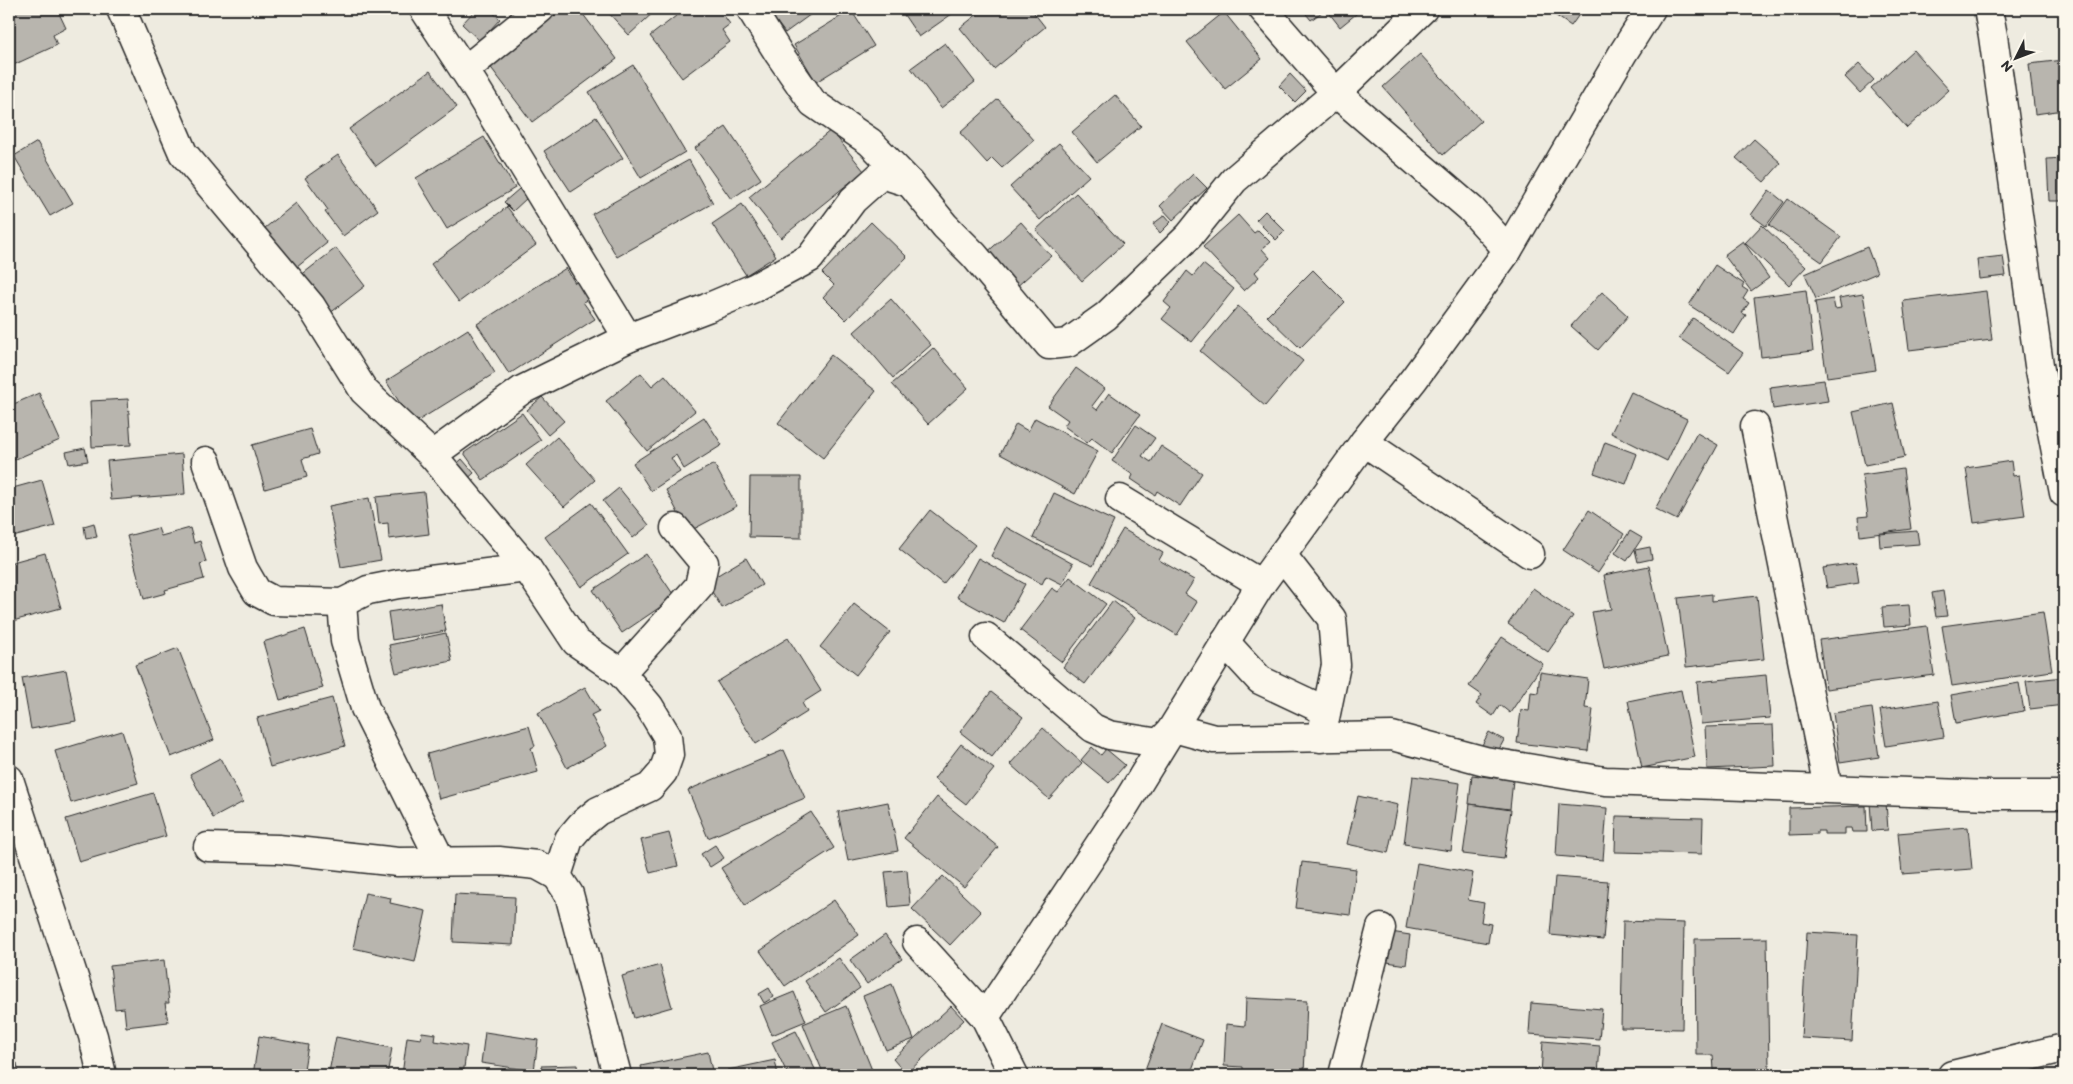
<svg xmlns="http://www.w3.org/2000/svg" width="2073" height="1084" viewBox="0 0 2073 1084" font-family="Itim,sans-serif">
  <style>
    .building { fill: #b8b5ae; stroke: #2b2b2b }
    .lines { fill: none; stroke-linecap: round; stroke-linejoin: round }
    .street-casing { stroke: #2b2b2b; stroke-width: 31 }
    .street { stroke: #fbf7ec; stroke-width: 28 }
  </style>
  <rect width="100%" height="100%" fill="#eeebe0"/>
  <filter id="ink" filterUnits="userSpaceOnUse"><feTurbulence type="fractalNoise" baseFrequency=".02" numOctaves="2"/><feDisplacementMap in="SourceGraphic" scale="10" xChannelSelector="R" yChannelSelector="G"/><feConvolveMatrix kernelMatrix="1 2 1 2 8 2 1 2 1" color-interpolation-filters="sRGB"/></filter>
  <g filter="url(#ink)">
    <g class="building">
      <path d="M11,9H40L42,12L48,9H57L66,28L53,35L57,45L9,67V10Z"/>
      <path d="M476,9H489L500,19L480,41L462,24Z"/>
      <path d="M563,9H579L617,59L532,122L489,65Z"/>
      <path d="M605,9H657L629,35Z"/>
      <path d="M685,9H719L730,24L722,30L730,42L682,78L650,36Z"/>
      <path d="M767,9H818L785,33Z"/>
      <path d="M900,9H959L919,37Z"/>
      <path d="M984,9H1031L1045,27L994,69L960,28Z"/>
      <path d="M1302,9H1360L1361,10L1340,27L1326,9L1311,20Z"/>
      <path d="M1546,9H1583L1571,26Z"/>
      <path d="M851,10L874,46L816,82L794,45Z"/>
      <path d="M1224,12L1262,59L1225,89L1187,42Z"/>
      <path d="M945,43L975,82L941,108L911,68Z"/>
      <path d="M1913,50L1949,90L1907,128L1871,88Z"/>
      <path d="M1420,54L1481,121L1443,155L1383,87Z"/>
      <path d="M2064,60V110L2035,114L2029,64Z"/>
      <path d="M1859,64L1874,80L1860,93L1845,77Z"/>
      <path d="M633,65L685,152L641,178L589,92Z"/>
      <path d="M430,71L457,107L376,166L349,129Z"/>
      <path d="M1290,74L1306,91L1295,102L1279,86Z"/>
      <path d="M1115,95L1141,126L1097,162L1072,132Z"/>
      <path d="M998,99L1034,140L1002,168L992,158L987,163L960,133Z"/>
      <path d="M596,117L623,158L571,192L544,151Z"/>
      <path d="M726,127L761,179L731,199L695,148Z"/>
      <path d="M831,130L864,171L781,238L749,197Z"/>
      <path d="M484,137L515,188L447,229L416,178Z"/>
      <path d="M1754,139L1781,163L1764,182L1736,158Z"/>
      <path d="M37,142L73,203L50,216L14,156Z"/>
      <path d="M1059,143L1089,176L1040,220L1010,187Z"/>
      <path d="M338,155L378,210L343,236L325,212L328,210L305,178Z"/>
      <path d="M2064,158V201H2049L2047,159Z"/>
      <path d="M689,160L713,203L617,257L592,214Z"/>
      <path d="M1193,174L1207,188L1173,220L1160,206Z"/>
      <path d="M519,189L527,198L513,211L504,202Z"/>
      <path d="M1769,190L1784,202L1766,226L1751,215Z"/>
      <path d="M1076,193L1123,244L1082,281L1036,230Z"/>
      <path d="M1788,199L1841,237L1822,262L1769,225Z"/>
      <path d="M296,203L327,243L292,271L260,232Z"/>
      <path d="M742,204L776,256L746,275L712,224Z"/>
      <path d="M507,207L536,245L459,302L431,264Z"/>
      <path d="M1265,211L1285,231L1276,240L1256,220Z"/>
      <path d="M1165,215L1171,222L1160,233L1153,224Z"/>
      <path d="M1238,215L1254,233L1258,230L1270,242L1262,249L1270,258L1255,272L1259,277L1244,291L1203,247Z"/>
      <path d="M871,222L907,257L846,320L823,297L834,285L822,273Z"/>
      <path d="M1021,222L1051,256L1014,289L984,255Z"/>
      <path d="M1762,225L1806,267L1789,285L1745,243Z"/>
      <path d="M1743,241L1769,278L1751,291L1724,255Z"/>
      <path d="M1867,247L1877,273L1816,299L1805,274Z"/>
      <path d="M336,248L365,286L329,314L300,276Z"/>
      <path d="M2003,256L2006,276L1979,279L1977,259Z"/>
      <path d="M1203,264L1234,289L1192,342L1162,319L1171,308L1164,302L1187,271L1193,276Z"/>
      <path d="M1715,265L1744,284L1742,287L1748,291L1743,299L1749,303L1742,313L1746,315L1734,334L1689,305Z"/>
      <path d="M566,268L575,283L581,279L592,297L583,302L595,319L509,374L477,324Z"/>
      <path d="M1313,270L1345,302L1300,348L1267,316Z"/>
      <path d="M1806,290L1813,351L1761,357L1754,297Z"/>
      <path d="M1986,291L1992,340L1909,350L1903,301Z"/>
      <path d="M1602,292L1628,316L1598,350L1571,326Z"/>
      <path d="M1863,294L1876,370L1827,377L1815,302L1833,299L1835,309L1841,308L1839,298Z"/>
      <path d="M891,299L931,345L893,378L854,332Z"/>
      <path d="M1238,306L1303,361L1265,406L1200,351Z"/>
      <path d="M1693,318L1743,353L1729,372L1679,338Z"/>
      <path d="M468,329L495,373L413,424L386,381Z"/>
      <path d="M933,348L968,388L928,424L892,384Z"/>
      <path d="M831,355L876,391L823,458L778,423Z"/>
      <path d="M1076,368L1105,389L1092,406L1097,410L1109,393L1140,415L1112,453L1092,438L1087,443L1064,426L1068,420L1048,406Z"/>
      <path d="M641,373L652,386L665,375L695,411L647,451L606,401Z"/>
      <path d="M1824,380L1828,401L1773,409L1770,387Z"/>
      <path d="M1631,392L1687,419L1667,461L1611,433Z"/>
      <path d="M39,393L60,440L9,462V406Z"/>
      <path d="M542,397L564,421L548,435L527,410Z"/>
      <path d="M128,399L131,445L92,447L90,401Z"/>
      <path d="M1893,403L1905,457L1865,465L1853,412Z"/>
      <path d="M522,413L541,440L483,480L464,453Z"/>
      <path d="M704,417L722,445L684,469L676,455L671,458L680,472L651,491L633,463Z"/>
      <path d="M1035,418L1098,451L1075,494L1000,454L1016,424L1028,431Z"/>
      <path d="M1136,425L1155,438L1142,456L1151,462L1161,446L1202,473L1180,506L1157,491L1155,495L1131,479L1133,475L1112,461Z"/>
      <path d="M310,429L318,454L302,459L307,477L265,489L252,445Z"/>
      <path d="M1697,433L1718,445L1677,520L1655,509Z"/>
      <path d="M557,437L595,480L564,507L526,465Z"/>
      <path d="M1605,442L1637,454L1626,484L1594,473Z"/>
      <path d="M85,448L88,461L69,464L66,452Z"/>
      <path d="M182,454L185,494L111,500L107,461Z"/>
      <path d="M462,459L474,473L464,482L452,468Z"/>
      <path d="M2011,461L2013,476L2019,475L2025,516L1974,523L1966,468Z"/>
      <path d="M714,464L737,506L688,532L666,490Z"/>
      <path d="M1903,469L1911,529L1860,536L1858,517L1868,516L1862,475Z"/>
      <path d="M750,477H801V538L749,537Z"/>
      <path d="M42,480L55,526L9,538V489Z"/>
      <path d="M619,488L649,525L633,538L603,501Z"/>
      <path d="M424,492L429,534L389,539L388,523L379,524L376,497Z"/>
      <path d="M1054,493L1114,521L1093,566L1033,538Z"/>
      <path d="M369,498L381,560L341,567L329,506Z"/>
      <path d="M591,503L628,554L581,587L545,537Z"/>
      <path d="M930,510L975,545L943,584L899,549Z"/>
      <path d="M1589,510L1624,534L1598,573L1563,550Z"/>
      <path d="M94,523L97,537L86,539L84,526Z"/>
      <path d="M1006,527L1073,564L1062,584L1046,576L1042,584L991,556Z"/>
      <path d="M158,528L161,536L190,528L194,543L200,541L206,562L200,564L204,579L165,590L166,593L144,599L127,536Z"/>
      <path d="M1123,529L1163,553L1159,560L1194,580L1185,594L1197,602L1177,635L1091,583Z"/>
      <path d="M1630,531L1642,538L1627,561L1615,553Z"/>
      <path d="M1917,531L1919,544L1880,547L1879,534Z"/>
      <path d="M1650,547L1652,559L1638,562L1635,550Z"/>
      <path d="M45,553L61,608L9,622V563Z"/>
      <path d="M646,554L675,597L622,633L593,590Z"/>
      <path d="M746,558L762,585L722,608L706,582Z"/>
      <path d="M978,558L1025,584L1004,623L957,597Z"/>
      <path d="M1856,563L1859,583L1827,588L1823,568Z"/>
      <path d="M1649,566L1668,656L1604,669L1592,612L1611,609L1604,575Z"/>
      <path d="M1070,577L1106,604L1062,662L1020,630L1052,588L1058,592Z"/>
      <path d="M1533,588L1573,616L1548,652L1508,624Z"/>
      <path d="M1943,591L1947,616L1936,617L1932,593Z"/>
      <path d="M1712,594V601L1757,596L1764,659L1686,667L1678,598Z"/>
      <path d="M1113,601L1135,618L1085,684L1063,667Z"/>
      <path d="M441,604L446,631L392,640L388,612Z"/>
      <path d="M854,604L890,632L856,675L820,647Z"/>
      <path d="M1909,605L1911,625L1884,627L1882,607Z"/>
      <path d="M2043,612L2052,671L1952,686L1942,626Z"/>
      <path d="M1927,626L1934,675L1826,689L1819,640Z"/>
      <path d="M305,629L323,688L280,700L263,642Z"/>
      <path d="M446,633L452,661L396,673L389,645Z"/>
      <path d="M1502,637L1543,664L1510,713L1500,705L1493,716L1476,704L1482,695L1469,686Z"/>
      <path d="M788,638L821,691L802,703L807,712L756,744L717,682Z"/>
      <path d="M178,648L214,740L171,757L135,665Z"/>
      <path d="M66,670L76,721L31,729L22,678Z"/>
      <path d="M1540,672L1588,679L1585,708L1593,709L1588,751L1517,743L1521,710L1529,711L1531,692L1538,693Z"/>
      <path d="M1766,675L1770,718L1701,724L1697,682Z"/>
      <path d="M2064,677V705L2030,709L2026,681Z"/>
      <path d="M2019,683L2024,711L1956,723L1951,695Z"/>
      <path d="M585,687L599,711L591,715L607,746L567,768L538,713Z"/>
      <path d="M1681,690L1695,757L1642,768L1628,701Z"/>
      <path d="M991,692L1023,717L992,757L960,732Z"/>
      <path d="M332,698L345,746L270,767L257,718Z"/>
      <path d="M1938,701L1944,737L1886,746L1880,710Z"/>
      <path d="M1872,708L1879,757L1840,763L1833,713Z"/>
      <path d="M1773,725L1775,766L1707,769L1705,727Z"/>
      <path d="M529,726L535,746L531,748L538,772L439,799L427,754Z"/>
      <path d="M1043,728L1082,763L1049,799L1010,764Z"/>
      <path d="M122,731L138,783L71,803L55,751Z"/>
      <path d="M1489,732L1504,740L1497,753L1482,745Z"/>
      <path d="M2059,736H2064V767Z"/>
      <path d="M961,744L994,769L966,804L934,779Z"/>
      <path d="M1092,747L1101,755L1106,749L1125,765L1109,783L1081,760Z"/>
      <path d="M784,750L805,798L708,838L688,790Z"/>
      <path d="M220,758L243,802L213,818L190,774Z"/>
      <path d="M1472,775L1513,780L1510,809L1469,804Z"/>
      <path d="M1413,776L1460,783L1451,851L1404,844Z"/>
      <path d="M153,793L166,836L79,862L66,819Z"/>
      <path d="M1358,796L1398,805L1388,853L1347,844Z"/>
      <path d="M937,797L998,847L964,887L904,838Z"/>
      <path d="M888,802L898,851L848,861L838,812Z"/>
      <path d="M1886,802L1888,830L1872,831L1870,803Z"/>
      <path d="M1470,804L1511,810L1504,859L1463,854Z"/>
      <path d="M1559,804L1607,808L1603,860L1556,856Z"/>
      <path d="M1866,806L1867,832H1852L1851,828H1845V834H1824V831H1817V834L1789,835V808Z"/>
      <path d="M811,812L834,848L745,905L721,868Z"/>
      <path d="M1616,816L1703,818L1702,854L1615,852Z"/>
      <path d="M1968,827L1972,869L1902,874L1898,833Z"/>
      <path d="M669,833L678,866L650,873L641,840Z"/>
      <path d="M715,845L724,858L710,867L701,854Z"/>
      <path d="M1302,862L1356,869L1350,915L1296,908Z"/>
      <path d="M1417,863L1473,873L1468,900L1484,903L1481,922L1491,924L1488,943L1406,928Z"/>
      <path d="M907,870L910,905L889,907L885,872Z"/>
      <path d="M943,876L981,912L950,945L912,909Z"/>
      <path d="M1555,877L1608,881L1603,940L1550,935Z"/>
      <path d="M365,893L391,898L390,903L426,911L415,962L353,948Z"/>
      <path d="M455,894L515,897L513,945L453,942Z"/>
      <path d="M834,900L859,935L785,986L760,951Z"/>
      <path d="M1623,921L1684,923L1682,1029L1621,1028Z"/>
      <path d="M1391,932L1410,935L1406,965L1387,962Z"/>
      <path d="M1807,932L1858,935L1852,1041L1801,1038Z"/>
      <path d="M885,935L902,959L867,984L850,960Z"/>
      <path d="M1767,938L1769,1070H1714L1713,1055H1696L1695,939Z"/>
      <path d="M839,958L860,988L826,1012L805,981Z"/>
      <path d="M164,960L169,1003H165L168,1022L126,1027L124,1008L115,1009L110,966Z"/>
      <path d="M660,965L672,1007L634,1018L622,976Z"/>
      <path d="M892,984L914,1039L886,1050L863,996Z"/>
      <path d="M769,988L774,997L764,1003L759,994Z"/>
      <path d="M794,992L806,1021L772,1035L760,1006Z"/>
      <path d="M1246,998L1307,1001L1304,1075H1243V1067L1224,1066L1226,1024L1245,1026Z"/>
      <path d="M1531,1003L1602,1009L1599,1039L1529,1034Z"/>
      <path d="M846,1006L872,1070L860,1075H824L803,1024Z"/>
      <path d="M951,1006L964,1020L906,1074L893,1059Z"/>
      <path d="M1162,1024L1203,1040L1190,1075H1143Z"/>
      <path d="M796,1031L818,1075H788L772,1042Z"/>
      <path d="M422,1032L436,1034L435,1041L467,1046L463,1075H402L407,1037L421,1039Z"/>
      <path d="M485,1032L538,1040L534,1071L481,1063Z"/>
      <path d="M259,1036L308,1045L303,1075H253Z"/>
      <path d="M336,1037L392,1048L387,1075H347L329,1072Z"/>
      <path d="M1543,1041L1600,1046L1598,1075H1541Z"/>
      <path d="M708,1052L713,1075H643L641,1066Z"/>
      <path d="M775,1060L778,1075H729L728,1070Z"/>
      <path d="M9,1063H17L19,1075H9Z"/>
      <path d="M577,1065L578,1075H542L541,1066Z"/>
    </g>
    <g class="lines">
      <defs>
        <g id="street">
          <path d="M121,9L183,153L311,306L364,391L432,455L527,568L576,642L621,673L649,706L667,736L669,755L663,772L650,787L598,811L581,825L569,839L557,876"/>
          <path d="M424,9L474,85L628,338"/>
          <path d="M751,9L779,54L813,103L870,142L910,183L945,226L974,255L1049,345L1068,343L1106,316L1189,236L1234,180L1336,93L1423,9"/>
          <path d="M1988,9L1993,36L2039,365L2064,493"/>
          <path d="M465,70L540,9"/>
          <path d="M1508,250L1623,53L1651,9"/>
          <path d="M1755,426L1828,788"/>
          <path d="M1364,442L1530,554"/>
          <path d="M432,455L522,390L628,338L707,308L754,288L810,258L853,200L882,174L910,183"/>
          <path d="M206,461L243,568L257,592L274,601L342,603L368,590L398,584L527,568"/>
          <path d="M1120,499L1261,584"/>
          <path d="M1282,555L1332,619L1336,665L1321,738"/>
          <path d="M342,603L345,641L365,708L441,861"/>
          <path d="M986,637L1093,728L1109,735L1159,743L1174,728L1214,739L1392,736L1485,761L1605,781L1991,795H2064"/>
          <path d="M1225,642L1260,680L1326,711"/>
          <path d="M621,673L699,586L704,563L675,528"/>
          <path d="M9,779L93,1036L102,1075"/>
          <path d="M208,847L278,849L398,862L499,861L537,865L557,876L569,894L617,1075"/>
          <path d="M917,942L985,1017L1014,1075"/>
          <path d="M985,1017L1119,815L1261,584L1364,442L1414,379L1508,250L1471,209L1336,93L1263,9"/>
          <path d="M1343,1075L1381,928"/>
          <path d="M1952,1075L2064,1048"/>
        </g>
      </defs>
      <use href="#street" class="street-casing"/>
      <use href="#street" class="street"/>
    </g>
  </g>
  <rect width="2073" height="1084" fill="none" stroke="#fbf7ec" stroke-width="30"/>
  <rect x="15" y="15" width="2043" height="1054" fill="none" stroke="#2b2b2b" stroke-width="2" filter="url(#ink)"/>
  <g transform="translate(2016 58) rotate(228)" stroke="#fbf7ec" stroke-width="4" paint-order="stroke">
  <path d="M0-4L9 19L0 12L-9 19Z" fill="#2b2b2b"/>
  <text y="-8" font-size="14" font-weight="bold" text-anchor="middle" fill="#2b2b2b">N</text>
  </g>
</svg>
